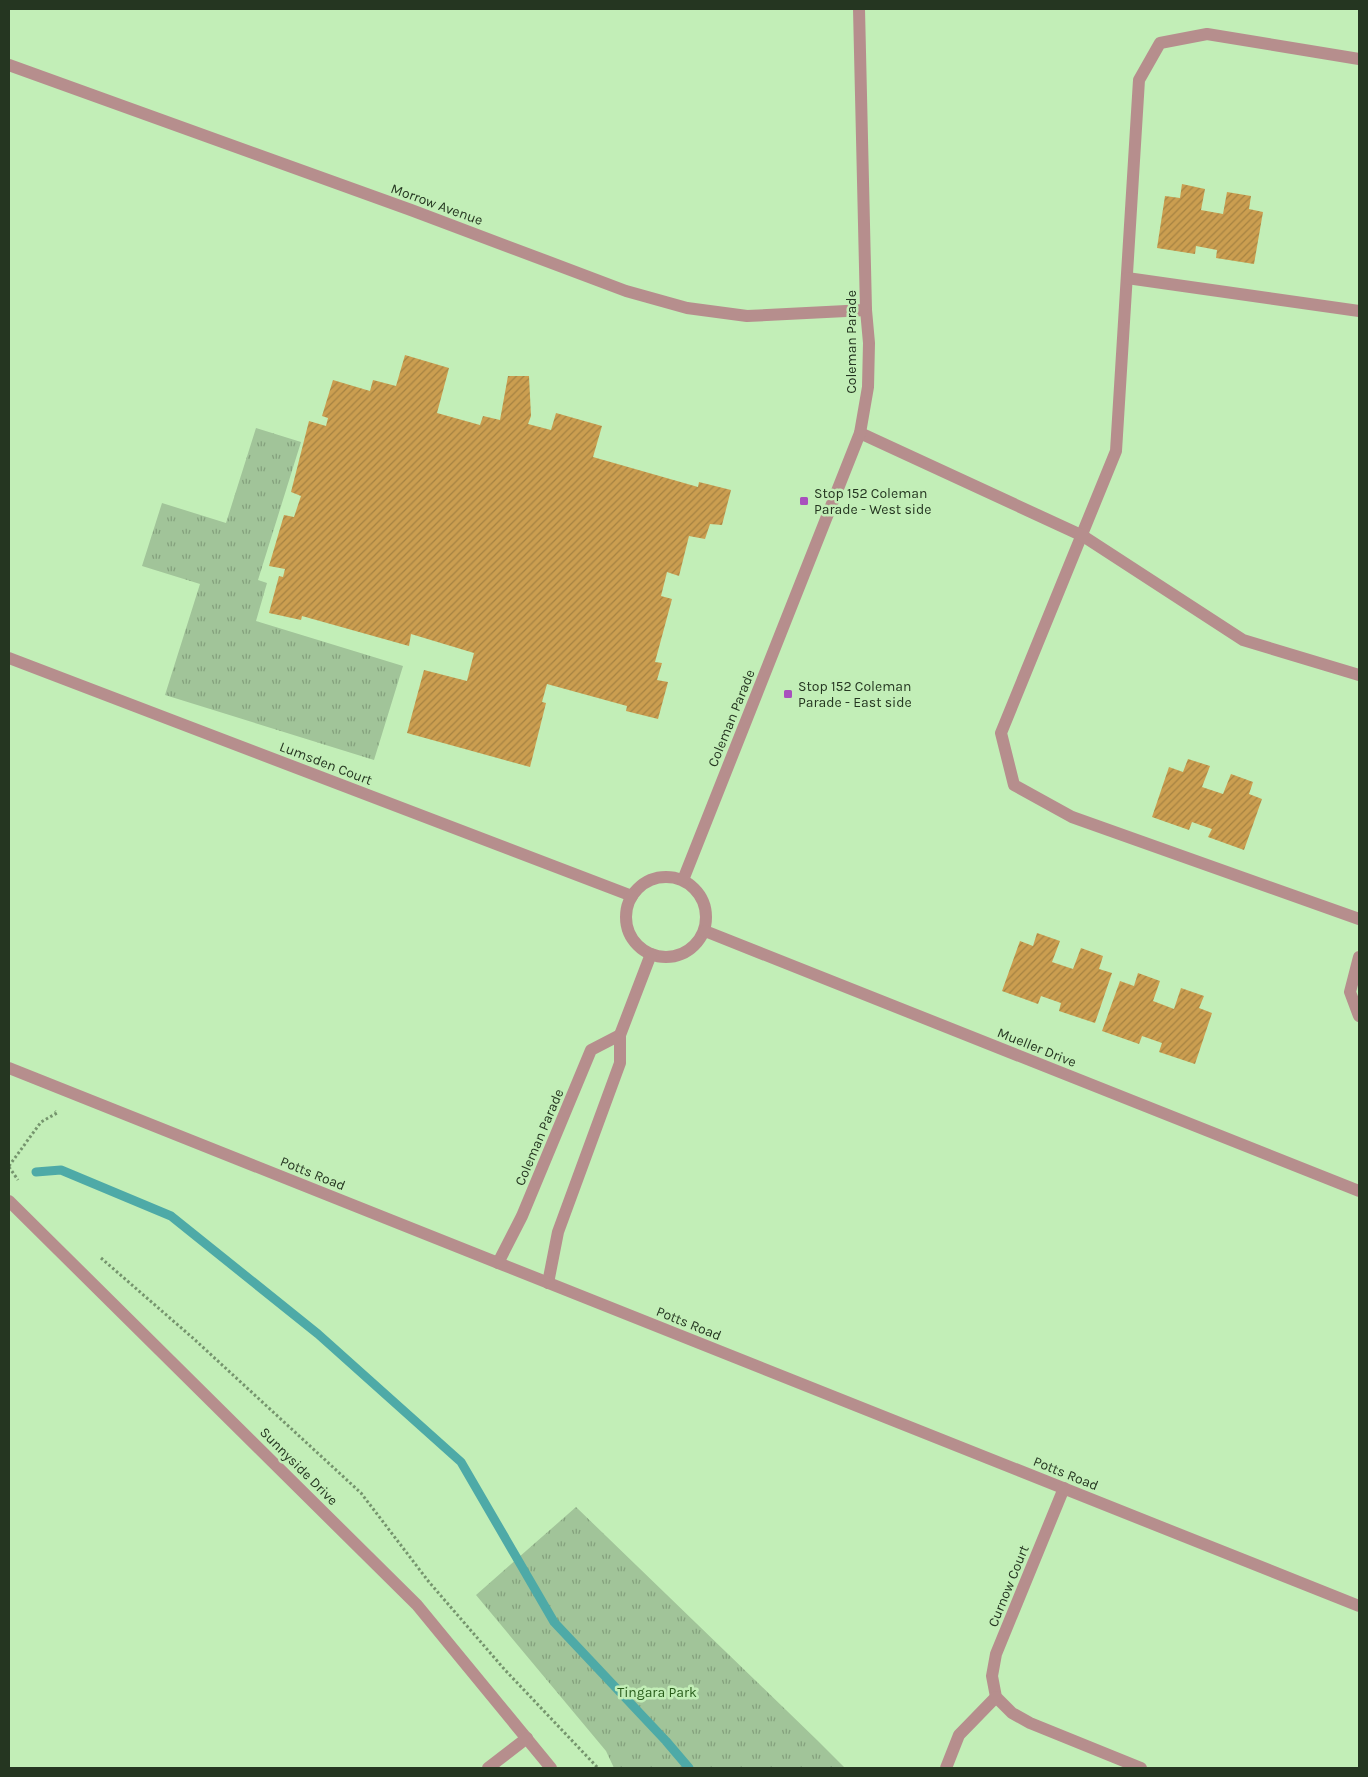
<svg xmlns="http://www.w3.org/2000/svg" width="1368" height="1777" viewBox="0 0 1368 1777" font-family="Karla,sans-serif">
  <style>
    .grass { fill: url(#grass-tufts) }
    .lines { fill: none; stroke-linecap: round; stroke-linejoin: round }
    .stream { stroke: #4eaaa7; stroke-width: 9 }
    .building { fill: url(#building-hatch) }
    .path { stroke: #75946d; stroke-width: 3; stroke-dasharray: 2.5 2.5; stroke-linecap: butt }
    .service { stroke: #b68e8d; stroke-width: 12 }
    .minor { stroke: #b68e8d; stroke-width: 12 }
    .tertiary { stroke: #b68e8d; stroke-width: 12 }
    .poi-dot { fill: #a850bd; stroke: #c2eeb7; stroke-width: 2 }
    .labels { text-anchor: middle; stroke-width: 5; stroke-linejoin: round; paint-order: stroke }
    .street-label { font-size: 14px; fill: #253621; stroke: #c2eeb7 }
    .poi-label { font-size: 14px; fill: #253621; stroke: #c2eeb7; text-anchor: start }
    .park-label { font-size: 14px; fill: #285c1a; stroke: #c2eeb7 }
  </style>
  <defs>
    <pattern id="grass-tufts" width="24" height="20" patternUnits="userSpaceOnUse" patternTransform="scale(1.25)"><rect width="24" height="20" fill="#a1c499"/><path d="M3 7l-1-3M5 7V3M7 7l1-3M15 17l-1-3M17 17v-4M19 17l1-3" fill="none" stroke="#83a07c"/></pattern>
    <pattern id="building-hatch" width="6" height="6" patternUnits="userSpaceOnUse" patternTransform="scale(1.25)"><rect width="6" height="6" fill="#cb9e50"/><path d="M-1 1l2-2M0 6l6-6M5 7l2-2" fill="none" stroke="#a58242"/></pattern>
  </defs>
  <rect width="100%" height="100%" fill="#c2eeb7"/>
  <g class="grass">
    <path d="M256,428L301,442L258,580L267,583L256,621L403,666L374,760L165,695L200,584L142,566L162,503L226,523Z"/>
    <path d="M576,1507L817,1740L845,1768H614L606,1751L476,1595Z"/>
  </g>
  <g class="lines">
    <path class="stream" d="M36,1172L61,1170L171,1216L318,1334L461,1462L554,1622L666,1741L689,1768"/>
  </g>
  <g class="building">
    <path d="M1182,184L1205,189L1201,210L1223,214L1227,192L1251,196L1249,209L1263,212L1254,264L1216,258L1217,250L1196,246L1195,254L1157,248L1165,196L1180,198Z"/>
    <path d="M405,355L449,368L437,413L480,425L483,416L500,420L508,376H529L531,416L528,424L551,430L556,413L602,426L593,457L698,487L699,482L731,490L722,525L710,524L705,539L689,536L679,576L667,572L661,596L672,599L655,662L662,663L657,680L668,682L658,719L626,711L627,706L547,684L542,702L546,703L530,767L407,733L424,670L467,681L474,653L411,634L409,646L302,616L301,620L269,613L279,576L283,577L285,569L269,566L284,515L294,517L301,496L291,492L309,421L326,426L328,418L322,416L333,380L370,391L373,380L396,386Z"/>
    <path d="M1188,759L1210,766L1202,787L1223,794L1231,774L1253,782L1249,794L1262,799L1244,850L1208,837L1212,829L1192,822L1189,830L1152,817L1169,767L1183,772Z"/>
    <path d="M1037,933L1060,941L1052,962L1073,969L1081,948L1103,956L1099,969L1112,973L1095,1023L1059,1011L1061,1003L1041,996L1038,1004L1002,991L1020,941L1033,946Z"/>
    <path d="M1138,973L1160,981L1153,1001L1174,1009L1181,988L1204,996L1199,1008L1212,1013L1195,1064L1159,1052L1162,1043L1142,1036L1139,1044L1102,1031L1120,981L1134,986Z"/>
  </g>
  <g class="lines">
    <g class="path">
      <path d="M9,1166L41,1122L57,1113L55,1111"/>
      <path d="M9,1167L18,1180"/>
      <path d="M101,1258L194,1339L361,1493L429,1582L505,1670L598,1768"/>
    </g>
    <g class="service">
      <path d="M1359,59L1207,34L1160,43L1139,80L1116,451L1001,733L1014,785L1072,817L1359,919"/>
      <path d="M1127,278L1359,311"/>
      <path d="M860,433L1083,536L1243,640L1359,675"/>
      <path d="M1359,957L1350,992L1359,1016"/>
    </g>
    <g class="minor">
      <path d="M9,65L411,210L626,291L687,308L747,316L866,310"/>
      <path d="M9,658L632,896"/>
      <circle cx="666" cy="917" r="40"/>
      <path d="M683,880L860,433L868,387L869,343L866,310L859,9"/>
      <path d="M705,931L1359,1191"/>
      <path d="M9,1201L417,1605L551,1768"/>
      <path d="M498,1263L522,1216L591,1050L620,1035"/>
      <path d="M548,1283L558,1232L620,1063V1035L651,954"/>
      <path d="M1064,1488L996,1654L992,1676L996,1697L1012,1713L1030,1723L1141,1768"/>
      <path d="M488,1768L527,1738"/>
      <path d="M946,1768L959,1735L996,1697"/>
    </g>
    <path class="tertiary" d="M9,1068L1359,1606"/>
  </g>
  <g class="poi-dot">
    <rect x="799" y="496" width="10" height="10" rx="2.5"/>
    <rect x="783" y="689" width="10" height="10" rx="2.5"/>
  </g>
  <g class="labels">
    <g class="street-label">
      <text transform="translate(437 204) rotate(20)" y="5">Morrow Avenue</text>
      <text transform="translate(851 342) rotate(-90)" y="5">Coleman Parade</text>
      <text transform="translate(731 718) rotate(-68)" y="5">Coleman Parade</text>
      <text transform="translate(326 763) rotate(21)" y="5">Lumsden Court</text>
      <text transform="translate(1037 1047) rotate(22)" y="5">Mueller Drive</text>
      <text transform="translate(539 1137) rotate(-67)" y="5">Coleman Parade</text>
      <text transform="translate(313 1173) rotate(22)" y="5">Potts Road</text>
      <text transform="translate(689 1323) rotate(22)" y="5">Potts Road</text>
      <text transform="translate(299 1466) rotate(45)" y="5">Sunnyside Drive</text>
      <text transform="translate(1066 1473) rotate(22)" y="5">Potts Road</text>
      <text transform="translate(1008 1586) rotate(-68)" y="5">Curnow Court</text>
    </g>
    <g class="poi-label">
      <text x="814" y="498">Stop 152 Coleman<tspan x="814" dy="16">Parade - West side</tspan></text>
      <text x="798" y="691">Stop 152 Coleman<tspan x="798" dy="16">Parade - East side</tspan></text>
    </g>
    <g class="park-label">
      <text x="657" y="1697">Tingara Park</text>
    </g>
  </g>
  <rect width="1368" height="1777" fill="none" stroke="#253621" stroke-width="20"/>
</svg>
